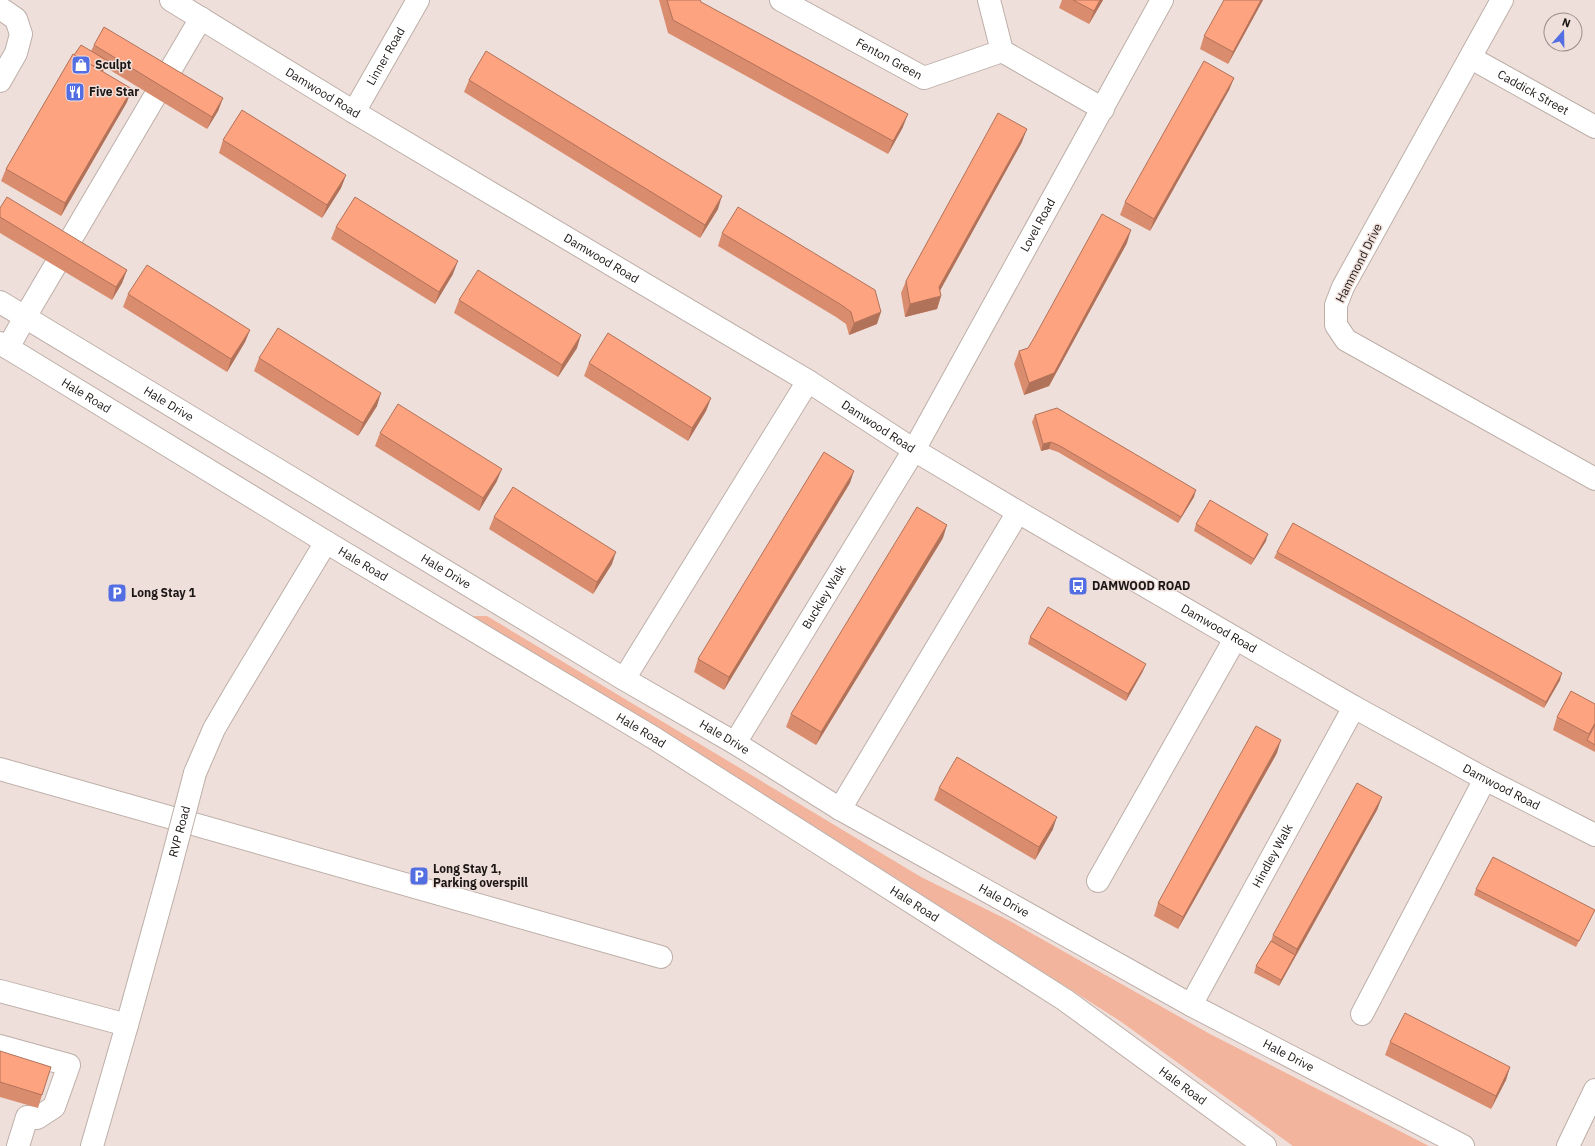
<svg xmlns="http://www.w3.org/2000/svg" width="1595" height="1146" viewBox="0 0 1595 1146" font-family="'IBM Plex Sans',sans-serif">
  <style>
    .green { fill: #f2b49c }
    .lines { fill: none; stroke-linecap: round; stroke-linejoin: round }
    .minor-casing { stroke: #bdafa9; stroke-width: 24 }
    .minor { stroke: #fff; stroke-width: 22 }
    .minor-bridge-casing { stroke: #bdafa9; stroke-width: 24; stroke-linecap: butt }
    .minor-bridge { stroke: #fff; stroke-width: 22 }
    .wall { fill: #da8c6e }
    .shaded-wall { fill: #b1725a }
    .building { fill: #fda380; stroke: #b1725a }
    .labels { text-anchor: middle; stroke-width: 3; stroke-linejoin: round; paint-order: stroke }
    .street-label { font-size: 12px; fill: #1c1715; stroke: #efdfda }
    .poi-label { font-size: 12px; font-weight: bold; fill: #1c1715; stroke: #efdfda; text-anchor: start }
  </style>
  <rect width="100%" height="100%" fill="#efdfda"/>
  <path class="green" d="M472,616H487L921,877L1010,921L1210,1034L1429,1146H1293L1120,1021L819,829Z"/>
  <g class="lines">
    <defs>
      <g id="minor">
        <path id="s1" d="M171,0L354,112L808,381L914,450L1018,512L1354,707L1485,779L1595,835"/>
        <path id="s2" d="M781,0L924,78L1002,51"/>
        <path d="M989,0L1002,51L1103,109"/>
        <path d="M1502,0L1343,287L1336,305V325L1346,340L1595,479"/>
        <path d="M0,8L16,19L21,34L16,53L0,81"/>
        <path id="s3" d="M1471,58L1595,127"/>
        <path id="s4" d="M354,112L418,0"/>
        <path id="s5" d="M0,302L624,679L735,743L840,809L1191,1005L1463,1146"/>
        <path id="s6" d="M0,343L326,542L654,738L1065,1000L1265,1146"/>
        <path d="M8,348L25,317L201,18"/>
        <path d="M624,679L808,381"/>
        <path id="s7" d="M735,743L914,450L1162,0"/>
        <path d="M0,769L661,957"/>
        <path d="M195,773L214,729L235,693L326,542"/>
        <path d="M840,809L1018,512"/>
        <path d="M1098,881L1235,639"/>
        <path d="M0,991L127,1025"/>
        <path id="s8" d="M1191,1005L1354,707"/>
        <path d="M1362,1014L1485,779"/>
        <path d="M0,1046L69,1065L54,1107L37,1118L27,1117L18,1146"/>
        <path d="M92,1146L127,1025L167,880"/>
        <path d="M1568,1146L1595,1090"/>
      </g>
    </defs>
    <use href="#minor" class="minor-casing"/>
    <use href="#minor" class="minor"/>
    <defs>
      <g id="minor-bridge">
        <path id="s9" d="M167,880L195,773"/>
      </g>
    </defs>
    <use href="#minor-bridge" class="minor-bridge-casing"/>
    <use href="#minor-bridge" class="minor-bridge"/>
  </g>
  <g class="wall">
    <path d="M659,0H700L701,2L903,127L888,154L668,33Z"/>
    <path d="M1062,0H1103L1089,24L1059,8Z"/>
    <path d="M1263,0L1228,64L1200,49L1204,36Z"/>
    <path d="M94,45L223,98L218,111L207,129L105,67L103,72L127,102L61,216L1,181L6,169L74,55L91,51Z"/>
    <path d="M1234,78L1229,90L1150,231L1120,215L1125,202Z"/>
    <path d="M469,80L718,209L700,238L464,92Z"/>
    <path d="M223,140L346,175L341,188L322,218L219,153Z"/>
    <path d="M1022,142L940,290L941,296L937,309L905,317L901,293L906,281Z"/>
    <path d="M0,208L127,270L122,283L112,300L0,233Z"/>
    <path d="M336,227L453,274L435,304L331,239Z"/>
    <path d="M722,233L877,324L849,335L846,324L836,317L718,246Z"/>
    <path d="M1127,243L1049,386L1024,395L1014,364L1019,351L1028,348Z"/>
    <path d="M128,294L250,330L245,342L227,372L123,307Z"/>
    <path d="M459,300L577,348L558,377L454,313Z"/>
    <path d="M259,358L377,406L358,436L254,371Z"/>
    <path d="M589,363L711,398L706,411L688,441L584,376Z"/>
    <path d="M1035,415L1194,497L1178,523L1058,452L1049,449L1041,451L1032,422Z"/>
    <path d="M380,433L497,481L479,511L375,446Z"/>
    <path d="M850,483L724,690L694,672L698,659Z"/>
    <path d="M494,517L612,564L593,594L489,529Z"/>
    <path d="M1196,524L1266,541L1251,565L1194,531Z"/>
    <path d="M943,538L816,745L786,727L791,714Z"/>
    <path d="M1277,552L1560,680L1544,708L1274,558Z"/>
    <path d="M1030,637L1143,671L1126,701L1028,644Z"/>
    <path d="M1595,704V752L1553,730L1557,717Z"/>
    <path d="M1277,753L1178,929L1154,916L1158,903Z"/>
    <path d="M939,788L1053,829L1035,860L934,800Z"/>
    <path d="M1382,797L1377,810L1279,986L1254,973L1256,966L1271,941L1273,935Z"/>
    <path d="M1476,889L1592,916L1576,947L1474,895Z"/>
    <path d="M1390,1042L1510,1067L1506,1080L1491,1109L1385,1055Z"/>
    <path d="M0,1051L42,1095L38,1108L0,1097Z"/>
  </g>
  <g class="shaded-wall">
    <path d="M1100,0H1103L1089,24L1094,11Z"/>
    <path d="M1261,0H1263L1228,64L1233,52Z"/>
    <path d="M1234,78L1229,90L1150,231L1154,219Z"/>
    <path d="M132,89L127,102L61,216L65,203Z"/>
    <path d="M223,98L218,111L207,129L212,117Z"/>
    <path d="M908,114L903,127L888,154L893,141Z"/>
    <path d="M1027,129L1022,142L936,298L941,296L937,309L905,317L910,304L939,287Z"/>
    <path d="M346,175L341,188L322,218L327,205Z"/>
    <path d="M722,196L718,209L700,238L705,225Z"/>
    <path d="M1131,230L1127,243L1049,386L1024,395L1029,383Z"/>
    <path d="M458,261L453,274L435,304L439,292Z"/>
    <path d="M127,270L122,283L112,300L116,287Z"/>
    <path d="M881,312L877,324L849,335L854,323Z"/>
    <path d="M250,330L245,342L227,372L231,359Z"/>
    <path d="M581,335L577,348L558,377L562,365Z"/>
    <path d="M381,393L377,406L358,436L363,423Z"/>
    <path d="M711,398L706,411L688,441L692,428Z"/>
    <path d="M1051,442L1049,449L1041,451L1043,444Z"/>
    <path d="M502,469L497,481L479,511L483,498Z"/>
    <path d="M854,471L850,483L724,690L729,677Z"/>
    <path d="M1196,490L1194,497L1178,523L1181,517Z"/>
    <path d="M947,525L943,538L816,745L821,732Z"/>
    <path d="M1268,534L1266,541L1251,565L1254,559Z"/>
    <path d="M616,552L612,564L593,594L597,582Z"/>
    <path d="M1146,664L1143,671L1126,701L1128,694Z"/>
    <path d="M1562,673L1560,680L1544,708L1546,702Z"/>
    <path d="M1281,740L1277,753L1178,929L1183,917Z"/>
    <path d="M1382,797L1377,810L1279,986L1281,980L1295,955L1297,949Z"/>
    <path d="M1057,817L1053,829L1035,860L1039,847Z"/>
    <path d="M1510,1067L1506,1080L1491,1109L1496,1096Z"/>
  </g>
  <g class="building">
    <path d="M667,0H700L701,2L908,114L893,141L673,20Z"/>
    <path d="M1073,0H1100L1094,11Z"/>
    <path d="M1224,0H1261L1233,52L1204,36Z"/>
    <path d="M104,27L223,98L212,117L94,45Z"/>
    <path d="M81,45L108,61L102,71L74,55Z"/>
    <path d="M486,51L722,196L705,225L469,80Z"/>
    <path d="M73,54L132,89L65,203L6,169Z"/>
    <path d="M1204,61L1234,78L1154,219L1125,202Z"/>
    <path d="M242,110L346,175L327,205L223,140Z"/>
    <path d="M998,113L1027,129L939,287L941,296L910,304L906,281Z"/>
    <path d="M7,197L127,270L116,287L0,217V208Z"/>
    <path d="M355,197L458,261L439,292L336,227Z"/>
    <path d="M738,207L875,290L881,312L854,323L851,312L840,304L722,233Z"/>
    <path d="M1102,214L1131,230L1054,373L1029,383L1019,351L1028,348L1034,338Z"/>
    <path d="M147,265L250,330L231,359L128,294Z"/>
    <path d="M478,270L581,335L562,365L459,300Z"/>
    <path d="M278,328L381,393L363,423L259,358Z"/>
    <path d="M608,333L711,398L692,428L589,363Z"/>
    <path d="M398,404L502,469L483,498L380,433Z"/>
    <path d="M1057,408L1196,490L1181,517L1060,446L1051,442L1043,444L1035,415Z"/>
    <path d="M824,452L854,471L729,677L698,659Z"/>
    <path d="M513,487L616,552L597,582L494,517Z"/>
    <path d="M1210,500L1268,534L1254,559L1196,524Z"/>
    <path d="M917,507L947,525L821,732L791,714Z"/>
    <path d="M1293,523L1562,673L1546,702L1277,552Z"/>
    <path d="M1048,607L1146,664L1128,694L1030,637Z"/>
    <path d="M1571,691L1595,704V723L1589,734L1557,717Z"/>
    <path d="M1595,725V745L1587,740Z"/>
    <path d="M1256,726L1281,740L1183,917L1158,903Z"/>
    <path d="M957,757L1057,817L1039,847L939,788Z"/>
    <path d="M1357,783L1382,797L1297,949L1273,935Z"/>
    <path d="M1493,857L1595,910L1579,941L1476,889Z"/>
    <path d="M1271,941L1295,955L1281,980L1256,966Z"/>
    <path d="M1405,1013L1510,1067L1496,1096L1390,1042Z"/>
    <path d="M0,1051L51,1067L42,1095L0,1082Z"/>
  </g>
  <defs>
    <symbol id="shop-square" viewBox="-11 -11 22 22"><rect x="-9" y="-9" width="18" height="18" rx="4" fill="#536ee3" stroke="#efdfda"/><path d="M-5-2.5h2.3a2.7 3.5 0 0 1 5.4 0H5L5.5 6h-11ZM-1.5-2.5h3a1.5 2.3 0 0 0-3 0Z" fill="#fff"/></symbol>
    <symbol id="restaurant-square" viewBox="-11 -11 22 22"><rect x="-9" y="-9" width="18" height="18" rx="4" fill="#536ee3" stroke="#efdfda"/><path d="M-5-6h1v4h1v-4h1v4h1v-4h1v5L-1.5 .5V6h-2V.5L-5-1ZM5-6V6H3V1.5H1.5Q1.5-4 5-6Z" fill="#fff"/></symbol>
    <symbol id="bus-square" viewBox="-11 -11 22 22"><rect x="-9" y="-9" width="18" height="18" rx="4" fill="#536ee3" stroke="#efdfda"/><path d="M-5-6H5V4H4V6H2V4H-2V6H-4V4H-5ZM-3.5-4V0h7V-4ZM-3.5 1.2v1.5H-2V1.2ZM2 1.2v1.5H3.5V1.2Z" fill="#fff"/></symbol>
    <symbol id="parking-square" viewBox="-11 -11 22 22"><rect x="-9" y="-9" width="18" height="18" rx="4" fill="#536ee3" stroke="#efdfda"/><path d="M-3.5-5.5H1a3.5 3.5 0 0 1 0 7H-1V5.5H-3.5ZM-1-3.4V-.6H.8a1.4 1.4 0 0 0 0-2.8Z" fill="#fff"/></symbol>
  </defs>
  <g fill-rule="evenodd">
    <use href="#shop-square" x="70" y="54" width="22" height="22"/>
    <use href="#restaurant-square" x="64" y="81" width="22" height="22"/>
    <use href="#bus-square" x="1067" y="575" width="22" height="22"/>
    <use href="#parking-square" x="106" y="582" width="22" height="22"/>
    <use href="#parking-square" x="408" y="865" width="22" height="22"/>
  </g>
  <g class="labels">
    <g class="street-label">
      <text dy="4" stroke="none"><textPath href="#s4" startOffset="64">Linner Road</textPath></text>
      <text dy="4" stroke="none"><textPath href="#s2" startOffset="123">Fenton Green</textPath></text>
      <text dy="4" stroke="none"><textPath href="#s3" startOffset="71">Caddick Street</textPath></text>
      <text dy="4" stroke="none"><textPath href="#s1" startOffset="178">Damwood Road</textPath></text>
      <text dy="4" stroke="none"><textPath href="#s7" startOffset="600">Lovel Road</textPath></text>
      <text dy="4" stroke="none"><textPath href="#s1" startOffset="502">Damwood Road</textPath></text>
      <text transform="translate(1359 263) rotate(-63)" y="4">Hammond Drive</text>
      <text dy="4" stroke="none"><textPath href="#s6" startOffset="101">Hale Road</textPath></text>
      <text dy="4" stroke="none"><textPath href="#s5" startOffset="197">Hale Drive</textPath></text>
      <text dy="4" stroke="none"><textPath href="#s1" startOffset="826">Damwood Road</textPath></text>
      <text dy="4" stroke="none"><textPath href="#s6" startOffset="425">Hale Road</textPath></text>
      <text dy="4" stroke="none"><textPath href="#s5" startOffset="521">Hale Drive</textPath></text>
      <text dy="4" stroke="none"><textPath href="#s7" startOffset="171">Buckley Walk</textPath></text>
      <text dy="4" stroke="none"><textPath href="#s1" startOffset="1222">Damwood Road</textPath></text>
      <text dy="4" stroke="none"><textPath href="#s6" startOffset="749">Hale Road</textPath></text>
      <text dy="4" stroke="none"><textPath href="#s5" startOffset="845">Hale Drive</textPath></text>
      <text dy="4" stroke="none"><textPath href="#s1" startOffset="1546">Damwood Road</textPath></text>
      <text dy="4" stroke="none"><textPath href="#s9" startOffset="50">RVP Road</textPath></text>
      <text dy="4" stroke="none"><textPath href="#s8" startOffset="170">Hindley Walk</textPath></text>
      <text dy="4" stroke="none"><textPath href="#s5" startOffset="1169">Hale Drive</textPath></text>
      <text dy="4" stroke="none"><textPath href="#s6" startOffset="1073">Hale Road</textPath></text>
      <text dy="4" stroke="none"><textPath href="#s5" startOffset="1493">Hale Drive</textPath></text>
      <text dy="4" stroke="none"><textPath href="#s6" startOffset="1397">Hale Road</textPath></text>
    </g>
    <g class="poi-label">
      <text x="95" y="69">Sculpt</text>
      <text x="89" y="96">Five Star</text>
      <text x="1092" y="590">DAMWOOD ROAD</text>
      <text x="131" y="597">Long Stay 1</text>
      <text x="433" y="873">Long Stay 1,<tspan x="433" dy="14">Parking overspill</tspan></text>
    </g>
  </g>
  <g transform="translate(1563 32) rotate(20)"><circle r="19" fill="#efdfda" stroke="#9b8f8b"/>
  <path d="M0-3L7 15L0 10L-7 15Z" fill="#536ee3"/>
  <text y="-6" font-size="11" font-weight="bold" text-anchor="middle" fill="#1c1715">N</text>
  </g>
</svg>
